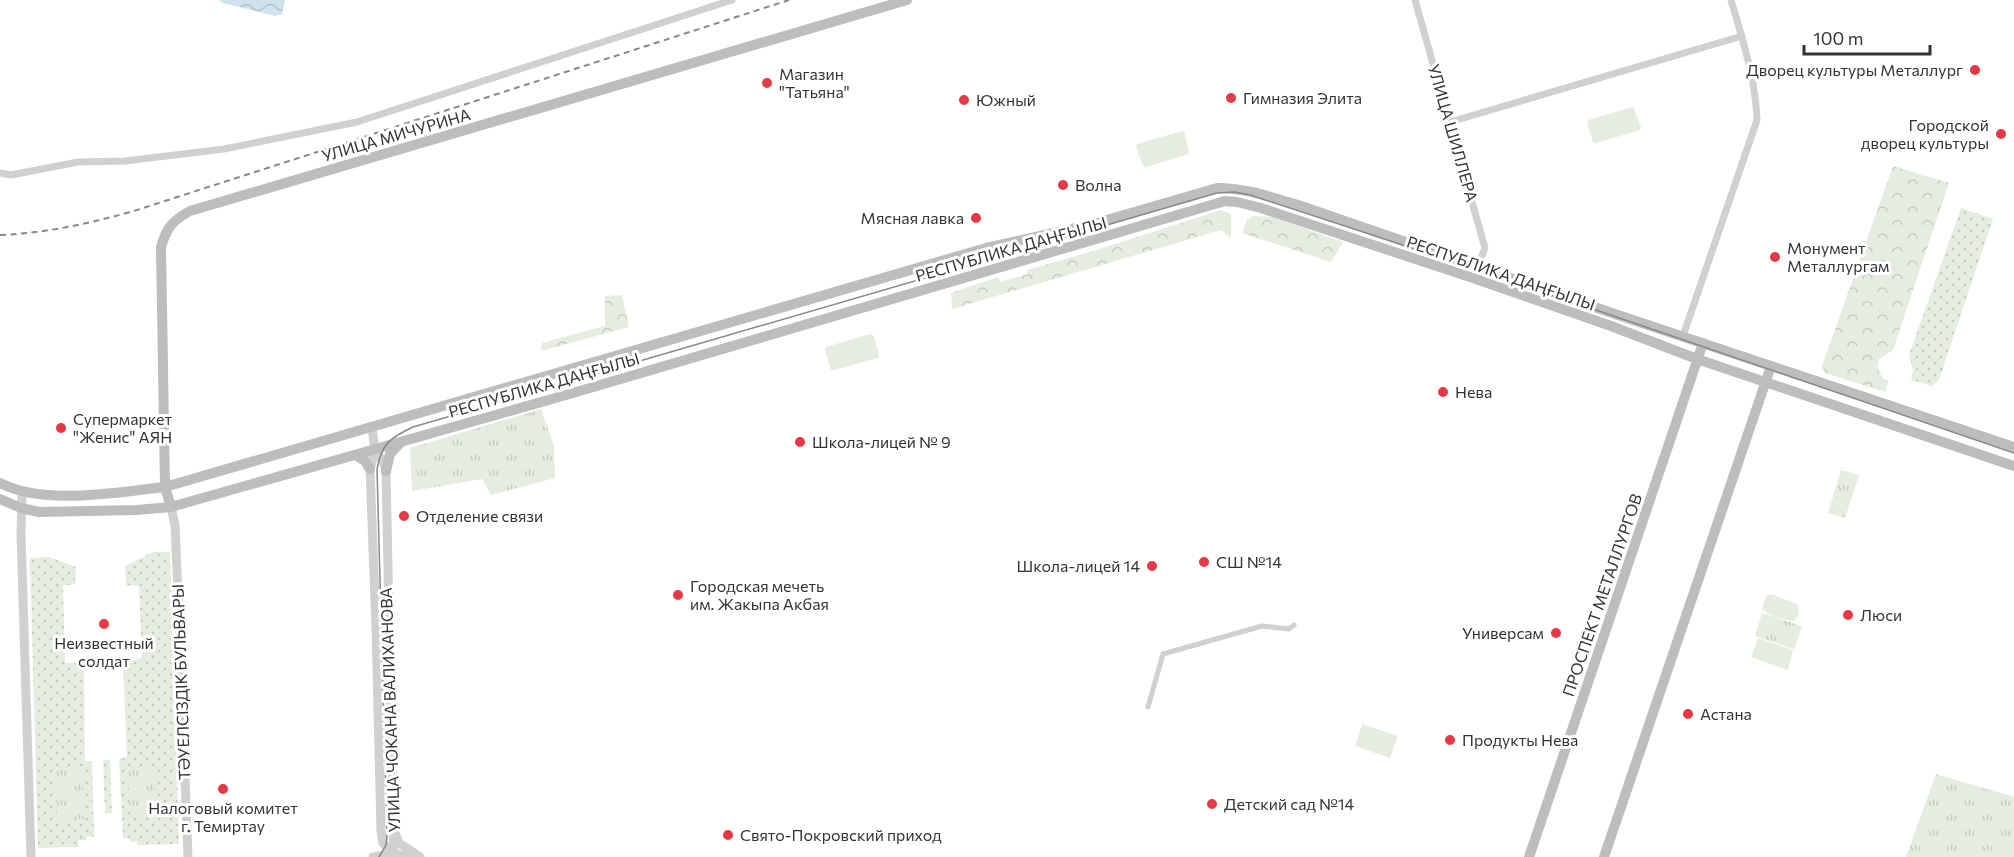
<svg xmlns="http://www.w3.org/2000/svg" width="2014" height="857" viewBox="0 0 2014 857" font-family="Commissioner,sans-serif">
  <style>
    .grass { fill: url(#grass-dots) }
    .forest { fill: url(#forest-crowns) }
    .park { fill: url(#park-tufts) }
    .pitch { fill: #e6ecdf }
    .water { fill: url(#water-waves) }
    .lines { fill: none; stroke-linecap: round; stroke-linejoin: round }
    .pedestrian { stroke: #d0d0d0; stroke-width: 5 }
    .minor { stroke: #d0d0d0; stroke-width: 7 }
    .tertiary { stroke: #d0d0d0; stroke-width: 9 }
    .secondary { stroke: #bdbdbd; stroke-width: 10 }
    .tram { stroke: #888; stroke-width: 1.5 }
    .rail { stroke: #888; stroke-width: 2; stroke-dasharray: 6 4.5; stroke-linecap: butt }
    .poi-dot { fill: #e63946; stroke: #fff; stroke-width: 2 }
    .labels { text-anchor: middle; stroke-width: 6; stroke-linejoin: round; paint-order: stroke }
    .poi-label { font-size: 16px; fill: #333; stroke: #fff; text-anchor: start }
    .street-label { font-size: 16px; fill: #333; stroke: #fff }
  </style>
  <defs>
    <pattern id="grass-dots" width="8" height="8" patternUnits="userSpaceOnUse" patternTransform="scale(1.5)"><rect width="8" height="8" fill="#e6ecdf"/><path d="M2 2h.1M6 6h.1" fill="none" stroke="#c6cbc0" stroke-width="1.8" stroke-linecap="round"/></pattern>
    <pattern id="forest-crowns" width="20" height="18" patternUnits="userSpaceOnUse" patternTransform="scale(1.5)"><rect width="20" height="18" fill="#e6ecdf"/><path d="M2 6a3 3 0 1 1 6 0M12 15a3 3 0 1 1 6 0" fill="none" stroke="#c6cbc0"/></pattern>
    <pattern id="park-tufts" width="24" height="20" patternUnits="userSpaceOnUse" patternTransform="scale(1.5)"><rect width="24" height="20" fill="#e6ecdf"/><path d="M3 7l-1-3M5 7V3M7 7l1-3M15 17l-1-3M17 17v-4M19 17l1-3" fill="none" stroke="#c6cbc0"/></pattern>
    <pattern id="water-waves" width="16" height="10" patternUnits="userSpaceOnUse" patternTransform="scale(1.5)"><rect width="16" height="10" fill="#cfe2ee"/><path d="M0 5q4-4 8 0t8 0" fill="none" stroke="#b2c2cd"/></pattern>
  </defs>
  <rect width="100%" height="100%" fill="#fff"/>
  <g class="grass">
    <path d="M1961,208L1993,219L1939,380L1932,386L1911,380L1913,370L1909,355Z"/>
    <path d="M153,552H170L179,844L137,845V841L130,842L129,838H123L119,759L127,757L123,663L142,658L139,586L126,585L125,566Z"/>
    <path d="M49,557L76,567L75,584L63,586L65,663H84L85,761H92L94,837L87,836L86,840H78V847L38,848L30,558Z"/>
    <path d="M103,760H110L112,813H105Z"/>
  </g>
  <g class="forest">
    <path d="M1893,166L1949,183L1893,350L1880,358L1877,367L1883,379L1889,381L1885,392L1825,373L1822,366Z"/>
    <path d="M1221,210L1231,214V238L1221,230L952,309L951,293L998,277L1000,282L1028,274L1027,270L1100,249Z"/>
    <path d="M1253,216L1272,217L1343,242L1331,262L1242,233L1247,220Z"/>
    <path d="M622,295L629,327L541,351L542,343L605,326V296Z"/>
  </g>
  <g class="park">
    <path d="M541,409L554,446L555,478L491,495L482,479L412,491L410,448Z"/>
    <path d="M1841,470L1859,475L1845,518L1828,513Z"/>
    <path d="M1762,613L1802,626L1794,649L1755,636Z"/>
    <path d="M154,766L156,816L130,817L128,767Z"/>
    <path d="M83,768L84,819L57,820L56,769Z"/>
    <path d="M1936,774L2014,797V857H1906Z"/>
  </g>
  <g class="pitch">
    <path d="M1633,107L1641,127L1640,130L1596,143L1593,142L1587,123L1588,120Z"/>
    <path d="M1182,131L1185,133L1189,154L1146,167L1143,166L1136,147L1137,144Z"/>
    <path d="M870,334L874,336L879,355L878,358L834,370H831L825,350L826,347Z"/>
    <path d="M1771,594L1797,604C1800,611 1800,615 1794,621C1783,619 1770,617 1762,609L1766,596Z"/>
    <path d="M1758,638L1793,650L1788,670L1751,657Z"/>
    <path d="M1362,724L1398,736L1390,758L1355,746Z"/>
  </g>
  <path class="water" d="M219,0H285L282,14L275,16L223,3Z"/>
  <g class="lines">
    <path class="pedestrian" d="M1148,707L1163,654L1262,626L1289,629L1294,625"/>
    <g class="minor">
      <path d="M1415,0L1485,248L1478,266"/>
      <path d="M1450,122L1742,36"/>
      <path d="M0,173L11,175L78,162L125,161L224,149L357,122L732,0"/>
      <path d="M1683,336L1757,120C1756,81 1742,37 1731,0"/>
    </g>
    <g class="tertiary">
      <path d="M372,428L375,450L370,469L376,627L381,831L383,843L394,854"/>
      <path d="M375,450L383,461L386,471L394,855"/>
      <path d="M22,492L21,534L31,857"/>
      <path d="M171,507L175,525L179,618L188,857"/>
      <path d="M396,835L399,843L420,857"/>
      <path d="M373,857L394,854L412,857"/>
    </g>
    <g class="secondary">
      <path d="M355,455L365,461L370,469"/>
      <path d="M386,471L390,454L401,442"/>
      <path d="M0,483C44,506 117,492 165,487L986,248L1093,224L1217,188C1249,188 1277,199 1307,208L1615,314L2014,447"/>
      <path d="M0,499L21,508L39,512L137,510L171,507L573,393L1225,201L1237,202L1261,208L1470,277L1611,326L1697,359L2014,466"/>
      <path d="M171,507L165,487L161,247C167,227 172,221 190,211L907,0"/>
      <path d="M1529,857L1703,343"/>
      <path d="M1604,857L1771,366"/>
    </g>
    <path class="tram" d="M379,857L386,845L387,837L377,469C382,443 390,438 413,427L1217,193L1235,192L1250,195L1476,269L2014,453"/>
    <path class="rail" d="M0,235C47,233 92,223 137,210L789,0"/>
  </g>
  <g class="poi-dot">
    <circle cx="1975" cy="70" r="6"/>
    <circle cx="767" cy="83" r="6"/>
    <circle cx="1231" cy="98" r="6"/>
    <circle cx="964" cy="100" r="6"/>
    <circle cx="2001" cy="134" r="6"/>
    <circle cx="1063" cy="185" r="6"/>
    <circle cx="976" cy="218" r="6"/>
    <circle cx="1775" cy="257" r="6"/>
    <circle cx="1443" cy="392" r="6"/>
    <circle cx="61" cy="428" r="6"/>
    <circle cx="800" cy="442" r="6"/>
    <circle cx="404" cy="516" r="6"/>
    <circle cx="1204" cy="562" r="6"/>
    <circle cx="1152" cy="566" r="6"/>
    <circle cx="678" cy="595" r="6"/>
    <circle cx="1848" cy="615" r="6"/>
    <circle cx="104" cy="624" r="6"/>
    <circle cx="1556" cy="633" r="6"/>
    <circle cx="1688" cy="714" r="6"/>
    <circle cx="1450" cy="740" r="6"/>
    <circle cx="223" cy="789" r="6"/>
    <circle cx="1212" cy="804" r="6"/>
    <circle cx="728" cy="835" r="6"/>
  </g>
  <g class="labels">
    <g class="poi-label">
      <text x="1963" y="76" text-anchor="end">Дворец культуры Металлург</text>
      <text x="779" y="80">Магазин<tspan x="779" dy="18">"Татьяна"</tspan></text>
      <text x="1243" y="104">Гимназия Элита</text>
      <text x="976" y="106">Южный</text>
      <text x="1989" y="131" text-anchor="end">Городской<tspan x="1989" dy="18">дворец культуры</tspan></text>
      <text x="1075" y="191">Волна</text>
      <text x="964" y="224" text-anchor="end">Мясная лавка</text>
      <text x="1787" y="254">Монумент<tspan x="1787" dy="18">Металлургам</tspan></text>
      <text x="1455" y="398">Нева</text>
      <text x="73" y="425">Супермаркет<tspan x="73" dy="18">"Женис" АЯН</tspan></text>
      <text x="812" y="448">Школа-лицей № 9</text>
      <text x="416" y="522">Отделение связи</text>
      <text x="1216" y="568">СШ №14</text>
      <text x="1140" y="572" text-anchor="end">Школа-лицей 14</text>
      <text x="690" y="592">Городская мечеть<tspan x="690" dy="18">им. Жакыпа Акбая</tspan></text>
      <text x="1860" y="621">Люси</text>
      <text x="1544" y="639" text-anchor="end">Универсам</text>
      <text x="104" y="649" text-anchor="middle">Неизвестный<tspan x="104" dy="18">солдат</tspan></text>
      <text x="1700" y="720">Астана</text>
      <text x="1462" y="746">Продукты Нева</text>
      <text x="1224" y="810">Детский сад №14</text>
      <text x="223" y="814" text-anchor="middle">Налоговый комитет<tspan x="223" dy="18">г. Темиртау</tspan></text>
      <text x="740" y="841">Свято-Покровский приход</text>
    </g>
    <g class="street-label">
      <text transform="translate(1453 133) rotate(74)" y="6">УЛИЦА ШИЛЛЕРА</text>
      <text transform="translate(396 135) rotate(-16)" y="6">УЛИЦА МИЧУРИНА</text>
      <text transform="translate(1011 249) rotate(-16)" y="6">РЕСПУБЛИКА ДАҢҒЫЛЫ</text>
      <text transform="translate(1501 273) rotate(19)" y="6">РЕСПУБЛИКА ДАҢҒЫЛЫ</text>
      <text transform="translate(544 385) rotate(-16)" y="6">РЕСПУБЛИКА ДАҢҒЫЛЫ</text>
      <text transform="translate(1602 595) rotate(-71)" y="6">ПРОСПЕКТ МЕТАЛЛУРГОВ</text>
      <text transform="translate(181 682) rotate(-92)" y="6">ТӘУЕЛСІЗДІК БУЛЬВАРЫ</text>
      <text transform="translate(390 710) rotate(-92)" y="6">УЛИЦА ЧОКАНА ВАЛИХАНОВА</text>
    </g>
  </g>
  <path d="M1804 45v9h126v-9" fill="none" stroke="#333333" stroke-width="3"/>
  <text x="1813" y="45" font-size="18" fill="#333333" stroke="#ffffff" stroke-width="4.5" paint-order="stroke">100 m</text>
</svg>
